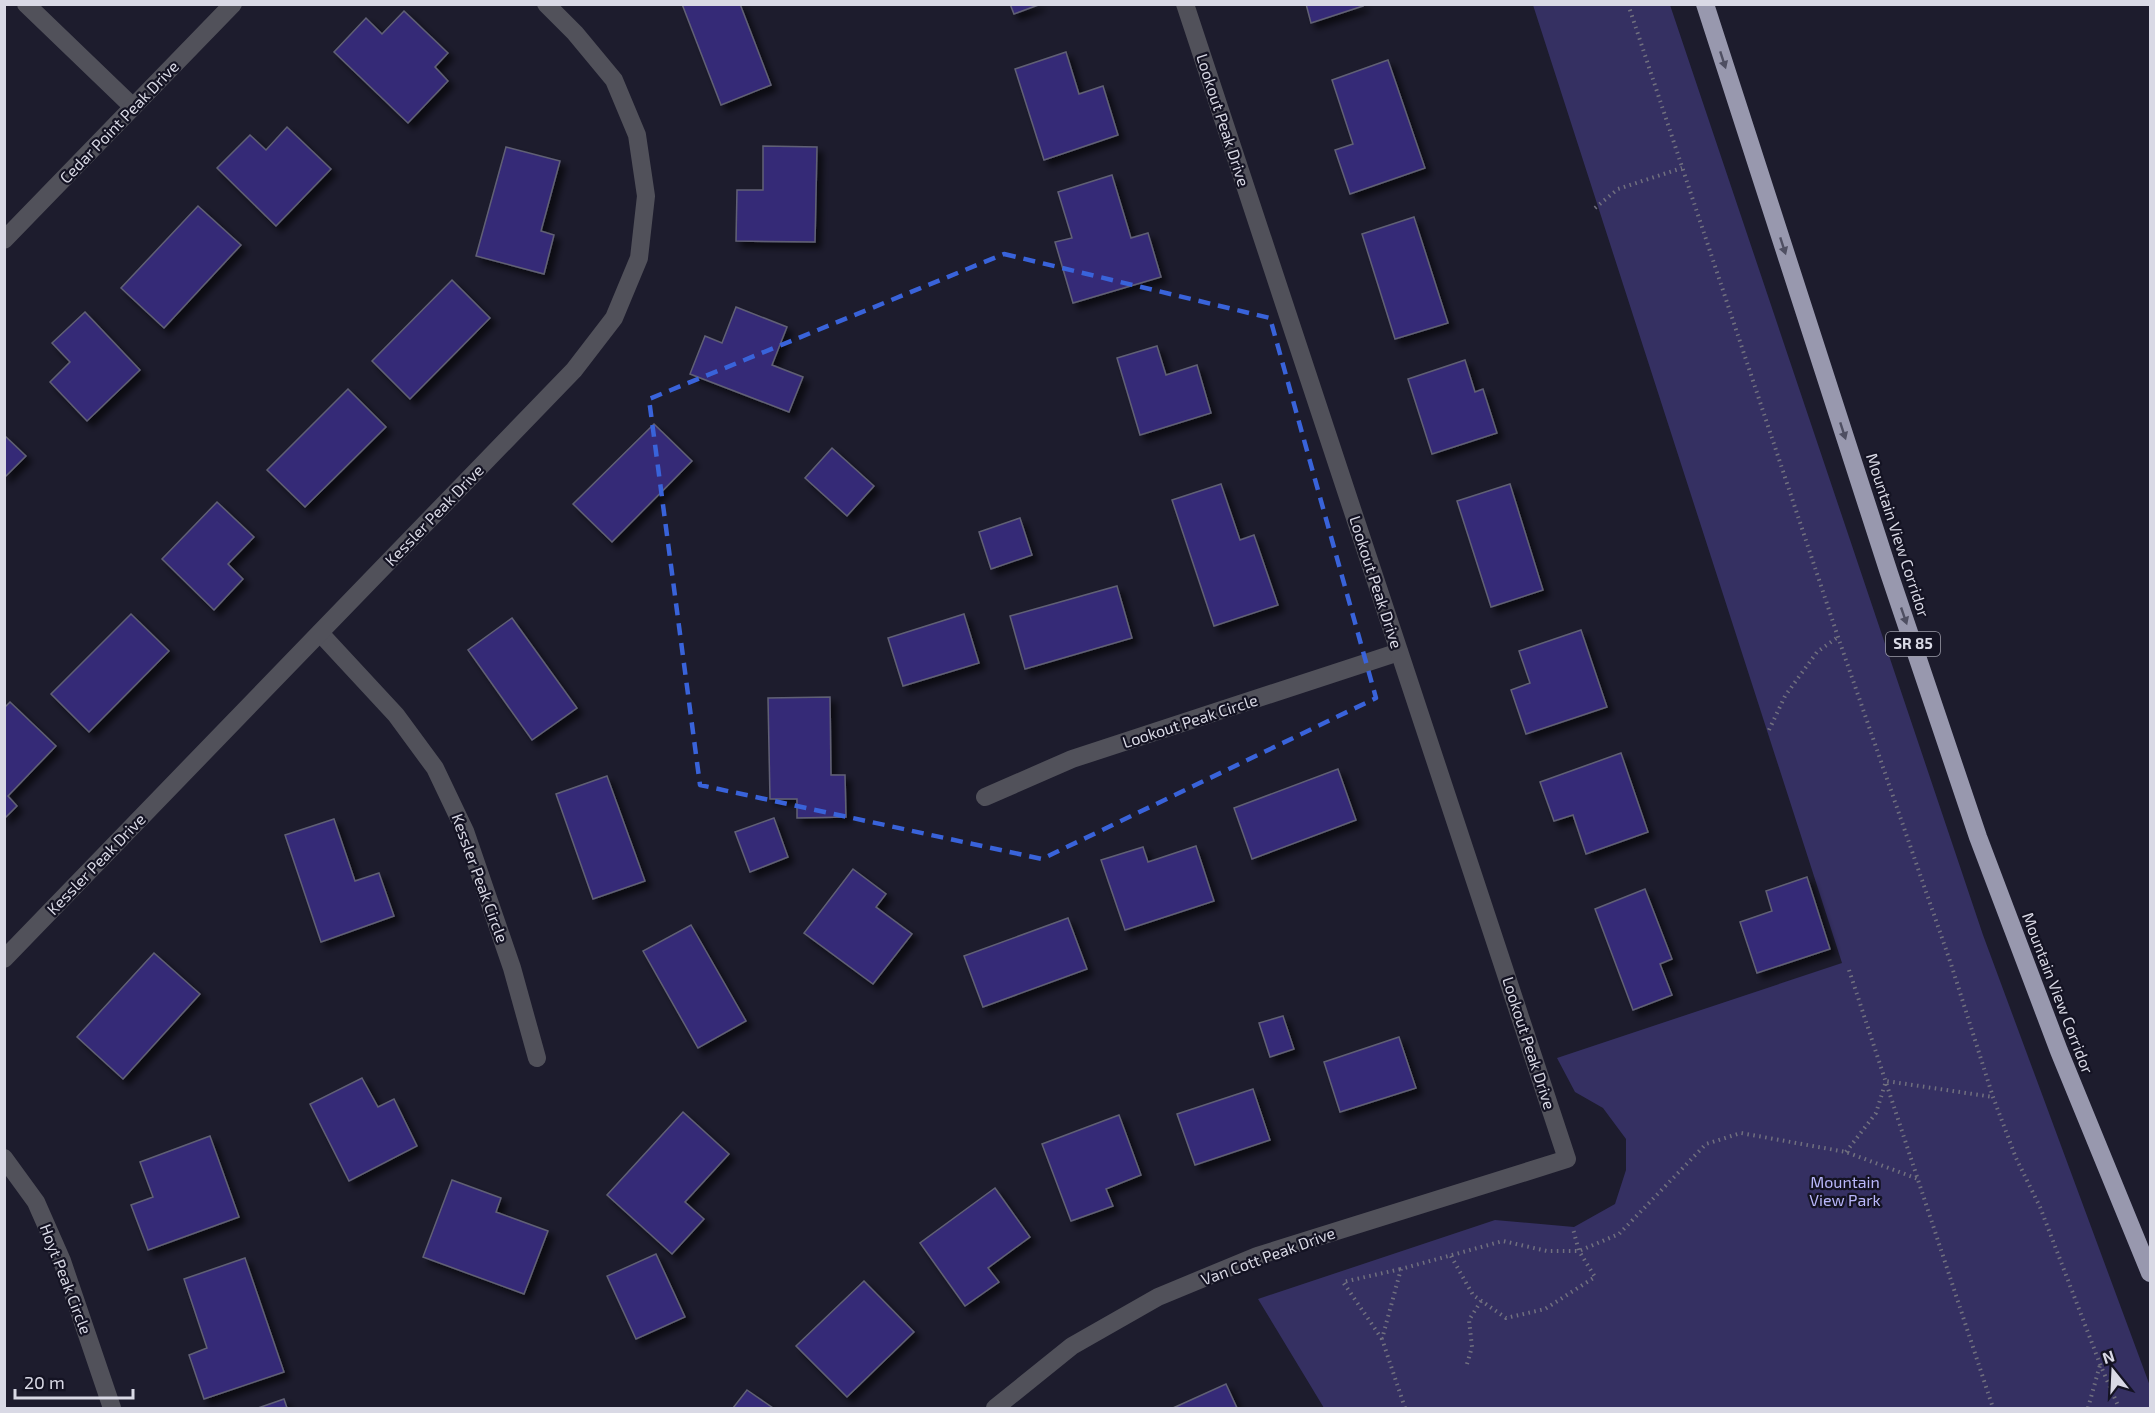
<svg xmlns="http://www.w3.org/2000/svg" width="2155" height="1413" viewBox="0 0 2155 1413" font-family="'Exo 2',sans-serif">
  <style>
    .green { fill: #353062 }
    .building { fill: #362977; stroke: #616175; stroke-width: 1.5; filter: url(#shadow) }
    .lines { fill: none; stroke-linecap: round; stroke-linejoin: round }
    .path { stroke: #71707f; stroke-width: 4; stroke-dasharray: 1.5 4.5; stroke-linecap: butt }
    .minor { stroke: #51515a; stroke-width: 18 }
    .highway { stroke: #9898ae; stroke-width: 18 }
    .oneway { fill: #4f4f62 }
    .marked { fill: none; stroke: #3963da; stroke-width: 4.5; stroke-dasharray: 12 8; stroke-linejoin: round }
    .labels { text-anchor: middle; stroke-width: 4.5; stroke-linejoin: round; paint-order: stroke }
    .shield { fill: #141323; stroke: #9e9eab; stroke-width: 1.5 }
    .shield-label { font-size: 15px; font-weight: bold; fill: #d9d9e5 }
    .street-label { font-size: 16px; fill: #d9d9e5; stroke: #141323 }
    .park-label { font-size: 16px; fill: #bab8fb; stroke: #141323 }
  </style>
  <defs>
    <filter id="shadow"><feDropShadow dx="5.5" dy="5.5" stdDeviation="3" flood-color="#0009"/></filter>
  </defs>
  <rect width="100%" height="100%" fill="#1d1c2d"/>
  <path class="green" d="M1533,5H1670L1983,935L2150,1386V1408H1324L1258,1299L1495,1220L1574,1227L1615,1204L1626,1170V1139L1603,1108L1575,1092L1557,1058L1842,963Z"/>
  <g class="building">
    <path d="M682,4H740L771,85L721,105Z"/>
    <path d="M1010,4H1041L1014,14Z"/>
    <path d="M1306,4H1362L1363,6L1311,23Z"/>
    <path d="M404,11L448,53L435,67L448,81L408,123L334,52L366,18L382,34Z"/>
    <path d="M1066,52L1079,94L1103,86L1118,135L1044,160L1015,69Z"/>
    <path d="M1388,60L1425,168L1350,194L1335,150L1353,144L1332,80Z"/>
    <path d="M287,127L331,169L276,226L217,168L250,135L266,150Z"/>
    <path d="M763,146L817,147L815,242L736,241L737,190H763Z"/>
    <path d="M506,147L560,161L541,231L554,235L544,274L476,256Z"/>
    <path d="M1112,175L1131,238L1148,233L1161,277L1073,303L1055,242L1072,238L1058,192Z"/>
    <path d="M198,206L241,245L164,328L121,288Z"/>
    <path d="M1414,217L1448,323L1395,339L1362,234Z"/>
    <path d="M452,280L490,318L410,399L372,361Z"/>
    <path d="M736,307L787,327L772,365L803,377L789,412L690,374L705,336L722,343Z"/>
    <path d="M85,312L140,370L87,421L50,382L70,362L52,343Z"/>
    <path d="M1157,346L1166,375L1197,365L1211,413L1140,435L1117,358Z"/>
    <path d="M1465,360L1475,392L1483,389L1497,433L1432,454L1408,379Z"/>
    <path d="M348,389L386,427L305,507L267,470Z"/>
    <path d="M654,424L692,461L612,542L573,504Z"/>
    <path d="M4,435L26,456L4,478Z"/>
    <path d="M832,448L874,486L847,516L805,478Z"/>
    <path d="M1221,484L1240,540L1254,535L1278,605L1214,626L1172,500Z"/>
    <path d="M1510,484L1543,590L1491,607L1457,501Z"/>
    <path d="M217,502L254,537L228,564L243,579L214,610L162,559Z"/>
    <path d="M1020,518L1032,555L991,569L979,532Z"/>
    <path d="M1117,586L1132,638L1025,669L1010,616Z"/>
    <path d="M131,614L169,651L89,732L51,694Z"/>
    <path d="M964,614L979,663L903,686L888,638Z"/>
    <path d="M512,618L577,708L532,740L468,650Z"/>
    <path d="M1581,630L1607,707L1526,734L1511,690L1530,683L1519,651Z"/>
    <path d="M830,697L831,775H845L846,817L797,818V799H770L768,698Z"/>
    <path d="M10,702L56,746L8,796L17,806L4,819V708Z"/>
    <path d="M1621,753L1648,832L1586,854L1573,815L1554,821L1540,782Z"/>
    <path d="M1338,769L1356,820L1252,859L1234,808Z"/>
    <path d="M607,776L645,881L593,899L556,794Z"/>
    <path d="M774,818L788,857L750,872L735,832Z"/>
    <path d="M334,819L355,881L379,873L394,916L321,942L285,835Z"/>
    <path d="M1196,846L1214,901L1125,930L1101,860L1143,847L1148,862Z"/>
    <path d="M853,869L886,894L876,907L912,934L873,984L804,933Z"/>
    <path d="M1807,877L1830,949L1757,973L1740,922L1772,911L1766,891Z"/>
    <path d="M1645,889L1672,959L1660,964L1672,995L1633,1010L1595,909Z"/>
    <path d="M1068,918L1087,969L983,1007L964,956Z"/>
    <path d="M691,925L746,1021L698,1048L643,951Z"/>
    <path d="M154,953L200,994L123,1079L77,1037Z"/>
    <path d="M1283,1016L1294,1049L1270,1057L1259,1023Z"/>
    <path d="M1399,1037L1416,1088L1340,1112L1324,1062Z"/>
    <path d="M362,1078L378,1107L394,1099L417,1146L349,1181L310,1104Z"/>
    <path d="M1253,1089L1270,1140L1195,1165L1177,1114Z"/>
    <path d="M683,1112L729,1154L685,1202L704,1219L672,1254L607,1195Z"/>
    <path d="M1119,1115L1141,1175L1106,1189L1113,1206L1071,1221L1042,1144Z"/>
    <path d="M210,1136L239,1217L148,1250L131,1205L153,1197L140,1162Z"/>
    <path d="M452,1180L501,1198L496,1212L548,1231L524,1294L423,1257Z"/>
    <path d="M995,1188L1030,1237L988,1268L999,1282L965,1306L920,1243Z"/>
    <path d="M656,1254L685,1317L636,1339L607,1276Z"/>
    <path d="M245,1258L284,1372L204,1399L189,1355L207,1348L184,1279Z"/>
    <path d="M864,1281L914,1332L847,1397L796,1346Z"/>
    <path d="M1226,1384L1237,1408H1173Z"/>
    <path d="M747,1390L773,1408H733Z"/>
    <path d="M284,1399L287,1408H258Z"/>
  </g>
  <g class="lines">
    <g class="path">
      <path d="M1628,4L1838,637L1951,964L1993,1097L2016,1158L2040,1207L2100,1364L2119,1408"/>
      <path d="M1595,208L1618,189L1682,168"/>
      <path d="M1769,730L1785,696L1817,652L1838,637"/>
      <path d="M1849,970L1993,1408"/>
      <path d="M1846,1152L1876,1113L1886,1081L1993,1097"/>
      <path d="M1451,1256L1473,1295L1506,1318L1545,1309L1595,1277L1579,1251L1573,1229"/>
      <path d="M1382,1339L1343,1282L1401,1269"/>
      <path d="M1467,1364L1472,1347L1469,1320L1481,1301"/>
      <path d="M1405,1408L1382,1339L1401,1269L1503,1241L1547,1251H1579L1619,1234L1706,1144L1741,1133L1846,1152L1918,1179"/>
      <path d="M2088,1408L2100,1365"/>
    </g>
    <g class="minor">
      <path d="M26,4L133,107"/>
      <path d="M4,240L233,4"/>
      <path d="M320,633L396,715L435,768L465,831L512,968L537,1058"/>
      <path d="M985,797L1072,759L1399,652"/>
      <path d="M4,959L574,370L614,318L639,258L646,196L637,135L614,80L575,33L546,4"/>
      <path d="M4,1158L36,1202L62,1261L112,1408"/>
      <path d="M995,1408L1072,1346L1158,1297L1257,1256L1567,1159L1185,4"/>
    </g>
    <path class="highway" d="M1705,4L1889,573L1978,837L2059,1051L2150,1273"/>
  </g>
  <defs><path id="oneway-solid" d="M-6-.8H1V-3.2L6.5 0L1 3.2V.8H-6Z" transform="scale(1.5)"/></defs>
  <g class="oneway">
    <use href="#oneway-solid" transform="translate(1723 60) rotate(72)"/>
    <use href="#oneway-solid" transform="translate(1783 246) rotate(72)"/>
    <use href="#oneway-solid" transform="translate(1843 431) rotate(72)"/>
    <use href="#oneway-solid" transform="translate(1904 616) rotate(71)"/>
  </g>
  <path class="marked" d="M1004,254L1270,318L1376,698L1042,859L700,785L649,399Z"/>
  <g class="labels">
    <rect class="shield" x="1886" y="632" width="54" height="24" rx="4.5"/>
    <g class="shield-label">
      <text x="1913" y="649">SR 85</text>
    </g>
    <g class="street-label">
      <text transform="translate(1223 120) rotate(72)" y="6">Lookout Peak Drive</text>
      <text transform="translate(119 122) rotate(-46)" y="6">Cedar Point Peak Drive</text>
      <text transform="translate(434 515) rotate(-46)" y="6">Kessler Peak Drive</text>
      <text transform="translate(1898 535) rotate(72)" y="6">Mountain View Corridor</text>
      <text transform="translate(1376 582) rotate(72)" y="6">Lookout Peak Drive</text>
      <text transform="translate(1190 721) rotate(-18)" y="6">Lookout Peak Circle</text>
      <text transform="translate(96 864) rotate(-46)" y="6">Kessler Peak Drive</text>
      <text transform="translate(480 878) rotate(70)" y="6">Kessler Peak Circle</text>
      <text transform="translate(2058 993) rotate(69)" y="6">Mountain View Corridor</text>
      <text transform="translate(1529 1043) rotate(72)" y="6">Lookout Peak Drive</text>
      <text transform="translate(1268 1256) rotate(-20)" y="6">Van Cott Peak Drive</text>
      <text transform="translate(66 1279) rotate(69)" y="6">Hoyt Peak Circle</text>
    </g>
    <g class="park-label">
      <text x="1845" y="1188">Mountain<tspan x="1845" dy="18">View Park</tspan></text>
    </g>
  </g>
  <rect width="2155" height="1413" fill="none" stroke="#d9d9e5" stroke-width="12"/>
  <g transform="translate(2113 1371) rotate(342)" stroke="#141323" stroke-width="4.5" paint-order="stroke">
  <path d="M0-4.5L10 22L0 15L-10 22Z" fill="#d9d9e5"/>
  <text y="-9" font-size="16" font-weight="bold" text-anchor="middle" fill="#d9d9e5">N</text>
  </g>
  <path d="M15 1389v9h118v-9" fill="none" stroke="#d9d9e5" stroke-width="3"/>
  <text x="24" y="1389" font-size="18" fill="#d9d9e5" stroke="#141323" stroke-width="4.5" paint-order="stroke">20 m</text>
</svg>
